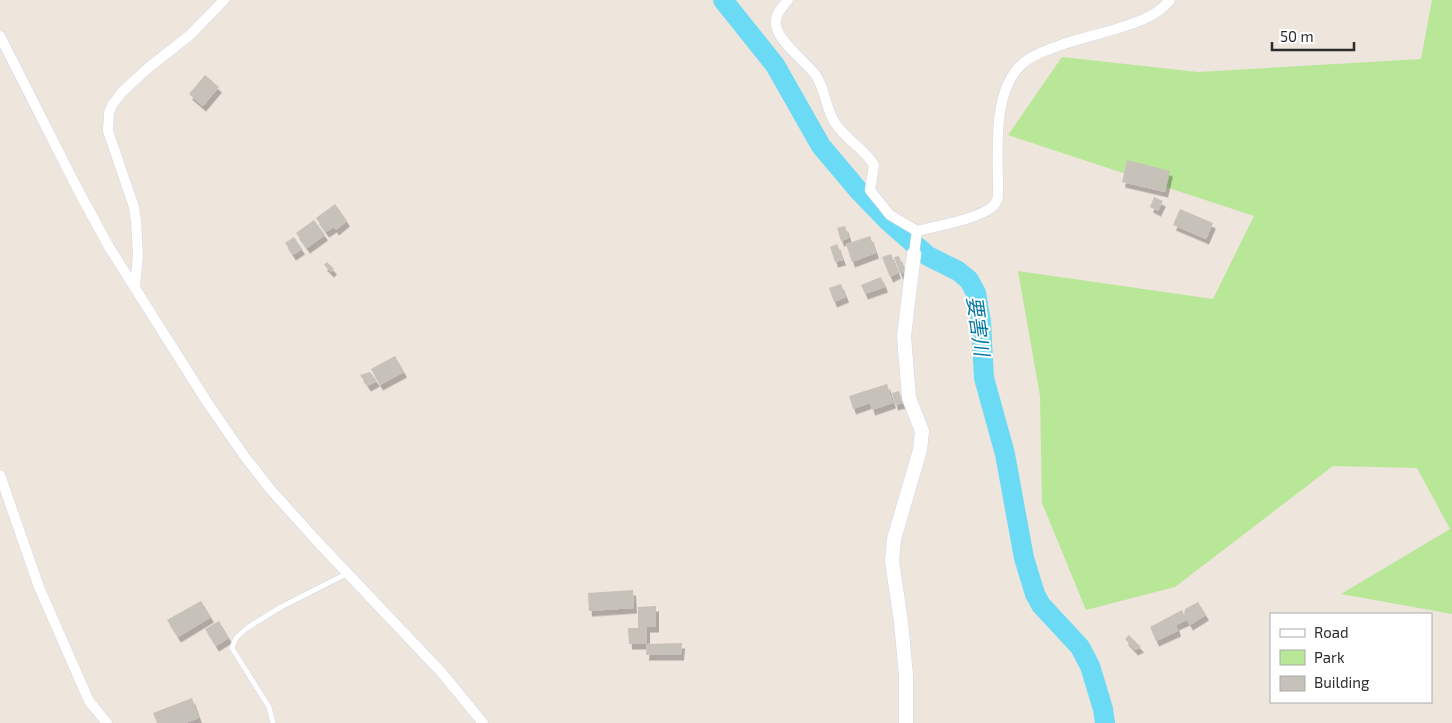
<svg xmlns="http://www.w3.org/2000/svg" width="1452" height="723" viewBox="0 0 1452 723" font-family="'Exo 2','Noto Sans JP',sans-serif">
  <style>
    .green { fill: #b8e797 }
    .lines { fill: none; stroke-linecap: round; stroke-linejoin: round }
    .river { stroke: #6bdbf5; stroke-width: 20 }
    .building { fill: #c6c1b9; filter: url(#shadow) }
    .lane-casing { stroke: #d2d7e5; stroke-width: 6 }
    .street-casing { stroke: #d2d7e5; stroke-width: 11 }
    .secondary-casing { stroke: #d2d7e5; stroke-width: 15 }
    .lane { stroke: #fff; stroke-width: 5 }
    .street { stroke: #fff; stroke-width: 10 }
    .secondary { stroke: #fff; stroke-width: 14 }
    .labels { text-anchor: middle; stroke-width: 4; stroke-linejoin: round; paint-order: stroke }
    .water-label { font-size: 20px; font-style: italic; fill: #067aa5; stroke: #fff }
  </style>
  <defs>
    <filter id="shadow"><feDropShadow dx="3" dy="5.5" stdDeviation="0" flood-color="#0004"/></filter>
  </defs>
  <rect width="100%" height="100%" fill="#eee5dd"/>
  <path class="green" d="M1432,0H1452V614L1341,594L1450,529L1417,468L1333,466L1175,587L1086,610L1042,503L1040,396L1018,271L1213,299L1254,216L1008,135L1062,57L1198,72L1421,59Z"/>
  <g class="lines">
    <path class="river" d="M723,0L775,65L821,146L859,191L889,222L928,256L958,271L969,280L976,293L981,322L984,378L1005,454L1024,558L1035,594L1041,605L1080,647L1090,666L1103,709L1105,723"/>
  </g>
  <g class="building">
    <path d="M205,75L219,87L203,106L189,94Z"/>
    <path d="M1127,160L1170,171L1165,192L1122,182Z"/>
    <path d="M1154,197L1163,201L1158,211L1150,207Z"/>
    <path d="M335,204L347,221L336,230L334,227L326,232L316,218Z"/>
    <path d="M1180,209L1213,223L1206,239L1173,225Z"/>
    <path d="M314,220L325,235L307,248L296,233Z"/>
    <path d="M845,226L849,238L841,241L837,228Z"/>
    <path d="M870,236L876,253L852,262L846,244Z"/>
    <path d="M294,237L302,249L293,255L285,243Z"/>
    <path d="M837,244L843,260L835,262L830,247Z"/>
    <path d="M891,254L898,273L890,277L882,257Z"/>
    <path d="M899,256L905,272L900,274L894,257Z"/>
    <path d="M327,262L334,269L331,272L324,265Z"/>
    <path d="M881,277L885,287L865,294L861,285Z"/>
    <path d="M841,284L846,297L834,302L829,288Z"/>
    <path d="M395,356L404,372L380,385L371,369Z"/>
    <path d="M370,372L377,381L368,386L360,375Z"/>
    <path d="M887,384L893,403L872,410L870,403L853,409L849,396Z"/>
    <path d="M899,391L903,403L895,405L892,393Z"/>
    <path d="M633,590L634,608L589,611L588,593Z"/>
    <path d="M201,601L211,617L178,637L167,620Z"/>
    <path d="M1198,602L1206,615L1190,625L1187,620L1176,625L1178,631L1156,641L1150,627L1182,610L1184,615L1185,609Z"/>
    <path d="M656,606V627H647V644L682,643L681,655H646L647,644H629L628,628H638V607Z"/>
    <path d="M219,621L229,638L216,646L205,629Z"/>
    <path d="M1129,635L1141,647L1135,650L1125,639Z"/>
    <path d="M192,698L199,718L185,723H157L153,713Z"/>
  </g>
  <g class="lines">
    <defs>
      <path id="lane" d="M273,723L269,707L232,648L236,638L247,628L281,607L348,573"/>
      <g id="street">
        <path d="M788,0C783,6 777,12 776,20C773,38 804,60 815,74C826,89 825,108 835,123C846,140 864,148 874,165L870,190L890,215L917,231C936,226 978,219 992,207C996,204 997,201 998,197C999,156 989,87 1027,60C1048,46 1089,37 1113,30C1134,23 1155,18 1170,0"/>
        <path d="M0,36L77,188L109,247L207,402L245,457L271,490L315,539L442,673L483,723"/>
        <path d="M914,254L917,231"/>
        <path d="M135,287L138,255L136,221L134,207L108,131L109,113L112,105L122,92L148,68L190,35L224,0"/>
        <path d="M0,475L39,587L89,701L107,723"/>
      </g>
      <path id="secondary" d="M906,723V676L901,622L892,561L894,539L920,450L922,431L909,398L904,336L914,254"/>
    </defs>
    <use href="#lane" class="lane-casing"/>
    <use href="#street" class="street-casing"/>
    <use href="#secondary" class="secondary-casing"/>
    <use href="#lane" class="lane"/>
    <use href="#street" class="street"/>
    <use href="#secondary" class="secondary"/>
  </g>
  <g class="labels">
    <g class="water-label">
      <text transform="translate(978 326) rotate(82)" y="7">要害川</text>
    </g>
  </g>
  <rect x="1270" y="613" width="162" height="90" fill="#ffffff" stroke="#ababab"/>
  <rect x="1280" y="629" width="25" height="8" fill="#ffffff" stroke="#ababab"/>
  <text x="1314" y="638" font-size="15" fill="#2c2c2c">Road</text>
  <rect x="1280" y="650" width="25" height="15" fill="#b8e797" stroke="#ababab"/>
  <text x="1314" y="663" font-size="15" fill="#2c2c2c">Park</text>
  <rect x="1280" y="676" width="25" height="15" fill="#c6c1b9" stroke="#ababab"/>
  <text x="1314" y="688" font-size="15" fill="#2c2c2c">Building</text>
  <path d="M1272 42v8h82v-8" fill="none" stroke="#2c2c2c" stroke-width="2.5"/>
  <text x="1280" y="42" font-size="15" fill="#2c2c2c" stroke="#ffffff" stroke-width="4" paint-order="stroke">50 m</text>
</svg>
